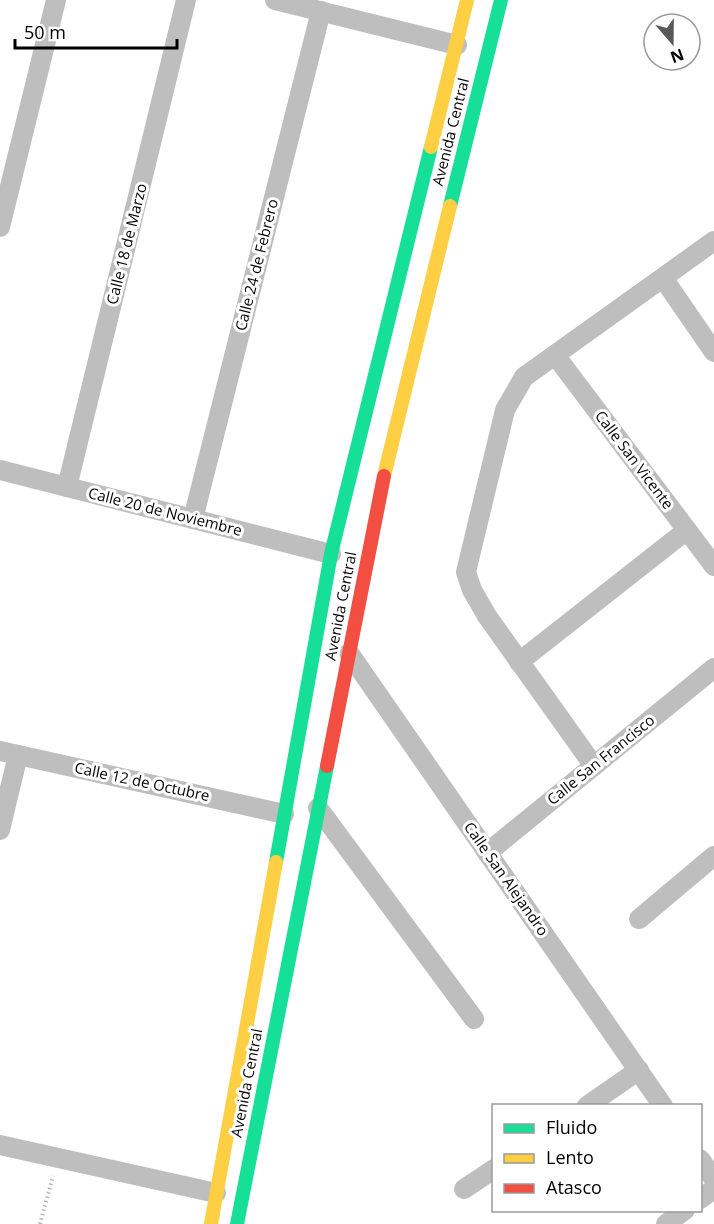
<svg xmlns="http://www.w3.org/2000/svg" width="714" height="1224" viewBox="0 0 714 1224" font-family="'Open Sans',sans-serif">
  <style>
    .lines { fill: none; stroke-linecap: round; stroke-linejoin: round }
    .path { stroke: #b9b9b9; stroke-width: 4; stroke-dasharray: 1.5 3; stroke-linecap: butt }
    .street { stroke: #bebebe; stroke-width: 20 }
    .fast { stroke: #16e098; stroke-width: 14 }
    .slow { stroke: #ffcf43; stroke-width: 14 }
    .jam { stroke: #f24e42; stroke-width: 14 }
    .labels { text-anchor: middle; stroke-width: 6; stroke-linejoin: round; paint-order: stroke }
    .street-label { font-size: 15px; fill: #000; stroke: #fff }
  </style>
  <rect width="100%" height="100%" fill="#fff"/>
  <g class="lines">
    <path class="path" d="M40,1224L53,1176"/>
    <g class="street">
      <path d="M275,0L457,45"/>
      <path d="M0,227L56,0"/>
      <path d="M663,278L714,352"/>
      <path d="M555,355L714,566"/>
      <path d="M0,470L331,554"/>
      <path d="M67,487L186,0"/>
      <path d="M193,519L321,11"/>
      <path d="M349,653L663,1106"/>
      <path d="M519,662L687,530"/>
      <path d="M0,751L284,814"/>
      <path d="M594,766L487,616L472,590L466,572L505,410L524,377L714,241"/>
      <path d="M318,808L474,1019"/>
      <path d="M0,830L18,755"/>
      <path d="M487,853L714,668"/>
      <path d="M639,919L714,856"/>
      <path d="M587,1106L639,1070"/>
      <path d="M0,1145L216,1193"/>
      <path d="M700,1159L714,1179"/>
      <path d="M464,1189L494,1169"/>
      <path d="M700,1199L714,1189"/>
      <path d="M666,1224L685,1210"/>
    </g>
    <g class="fast">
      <path d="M450,206L501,0"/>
      <path d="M276,862L331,554L431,147"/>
      <path d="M237,1224L327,766"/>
    </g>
    <g class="slow">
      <path d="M431,147L467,0"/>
      <path d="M384,476L450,206"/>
      <path d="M211,1224L276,862"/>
    </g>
    <path class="jam" d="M327,766L384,476"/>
  </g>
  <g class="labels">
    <g class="street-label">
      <text transform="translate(451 132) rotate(-76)" y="5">Avenida Central</text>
      <text transform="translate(127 244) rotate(-76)" y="5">Calle 18 de Marzo</text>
      <text transform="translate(257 265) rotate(-76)" y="5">Calle 24 de Febrero</text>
      <text transform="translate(634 460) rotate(53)" y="5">Calle San Vicente</text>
      <text transform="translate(165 512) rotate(14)" y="5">Calle 20 de Noviembre</text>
      <text transform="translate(341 606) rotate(-79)" y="5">Avenida Central</text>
      <text transform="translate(601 760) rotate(-39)" y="5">Calle San Francisco</text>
      <text transform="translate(142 782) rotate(12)" y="5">Calle 12 de Octubre</text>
      <text transform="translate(506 879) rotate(55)" y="5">Calle San Alejandro</text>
      <text transform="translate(247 1083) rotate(-79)" y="5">Avenida Central</text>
    </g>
  </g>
  <rect x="492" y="1104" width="210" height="108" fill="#ffffff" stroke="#999999" stroke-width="1.5"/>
  <rect x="504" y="1124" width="30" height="9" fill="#16e098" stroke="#999999" stroke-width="1.5"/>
  <text x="546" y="1134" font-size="18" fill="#000000">Fluido</text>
  <rect x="504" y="1154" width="30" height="9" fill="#ffcf43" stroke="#999999" stroke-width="1.5"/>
  <text x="546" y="1164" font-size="18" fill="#000000">Lento</text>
  <rect x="504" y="1184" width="30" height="9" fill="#f24e42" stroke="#999999" stroke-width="1.5"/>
  <text x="546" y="1194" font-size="18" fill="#000000">Atasco</text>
  <g transform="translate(672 42) rotate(160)"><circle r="28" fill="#ffffff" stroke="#999999" stroke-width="1.5"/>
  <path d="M0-4.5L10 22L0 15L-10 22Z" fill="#595959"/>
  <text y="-9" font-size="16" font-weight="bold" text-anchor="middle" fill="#000000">N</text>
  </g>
  <path d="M15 39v9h162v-9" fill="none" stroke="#000000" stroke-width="3"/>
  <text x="24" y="39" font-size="18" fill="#000000" stroke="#ffffff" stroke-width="4.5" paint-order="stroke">50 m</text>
</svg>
